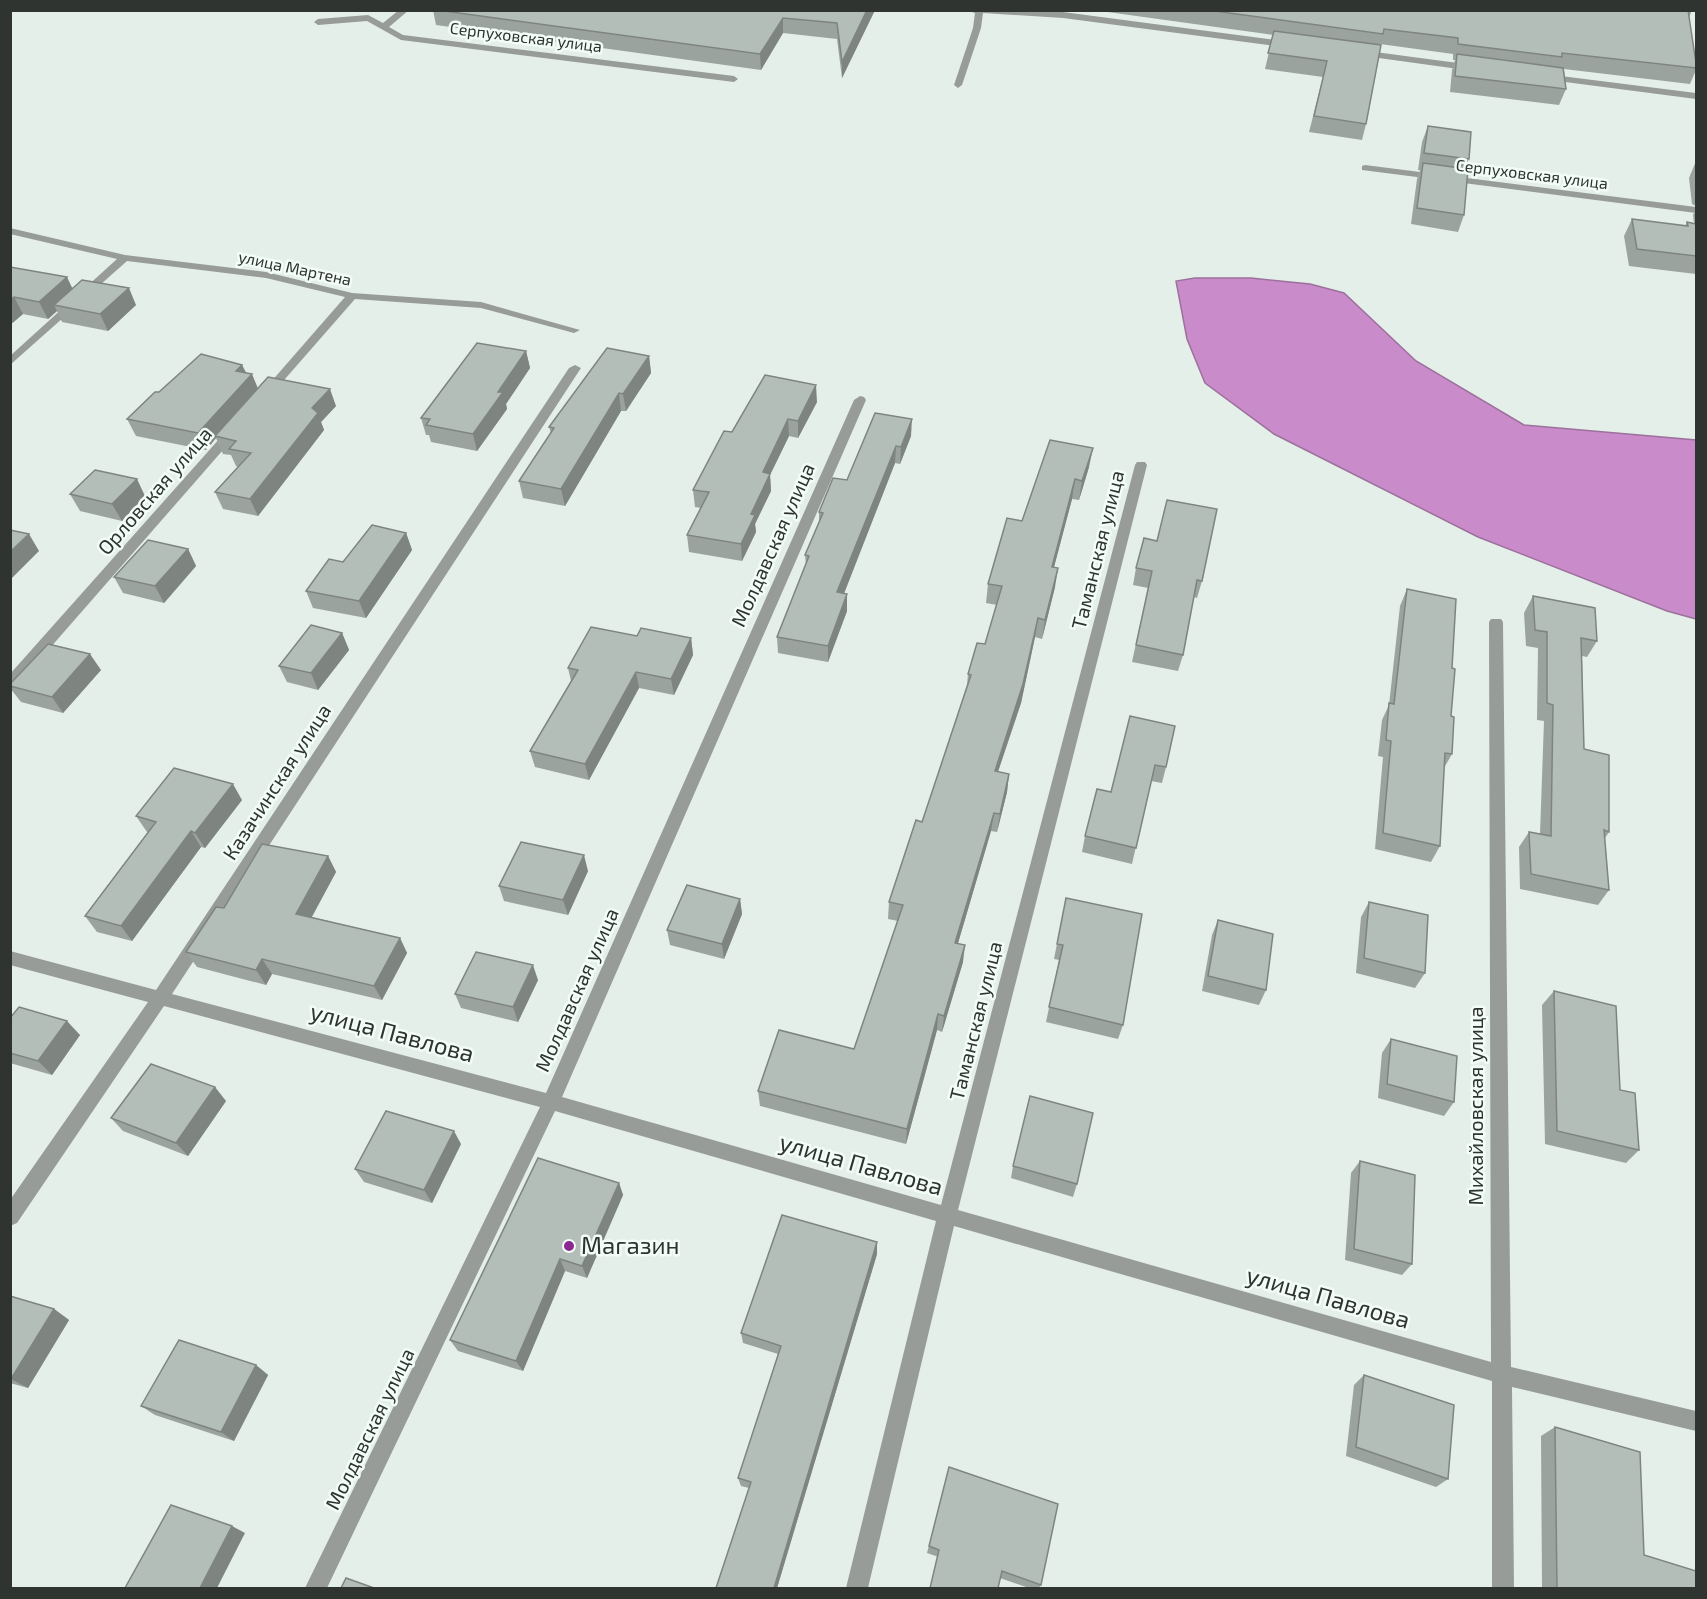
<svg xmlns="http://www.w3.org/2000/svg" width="1707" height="1599" viewBox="0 0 1707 1599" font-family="'Exo 2',sans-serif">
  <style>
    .water { fill: #ca8bca; stroke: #9c719c; stroke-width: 1.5 }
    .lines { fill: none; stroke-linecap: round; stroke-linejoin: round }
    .street { fill: #979c99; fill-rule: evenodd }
    .wall { fill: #9ba39e }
    .shaded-wall { fill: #7e8581 }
    .building { fill: #b4beb8; stroke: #7e8581; stroke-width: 1.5 }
    .poi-dot { fill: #8b278e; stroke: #f2fdf7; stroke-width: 2 }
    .labels { text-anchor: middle; stroke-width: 5; stroke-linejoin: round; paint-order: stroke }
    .far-street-label { font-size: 16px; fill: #303431; stroke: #f2fdf7 }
    .street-label { font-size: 20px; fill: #303431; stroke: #f2fdf7 }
    .near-street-label { font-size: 24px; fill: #303431; stroke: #f2fdf7 }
    .near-poi-label { font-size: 24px; fill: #303431; stroke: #f2fdf7; text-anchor: start }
  </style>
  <rect width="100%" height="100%" fill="#e5efe9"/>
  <path class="water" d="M1195,278H1251L1310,284L1344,293L1416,361L1524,425L1696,440V619L1667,611L1478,537L1274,434L1205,383L1187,339L1176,281Z"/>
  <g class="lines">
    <g class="street">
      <path d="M399,10H409L389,27L403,35L734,76L738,79L734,82L401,40L367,21L318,25L314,22L318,19L368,15L383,23Z"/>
      <path d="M965,10L1063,12L1292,42L1296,45L1292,48L1063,18L983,13L981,28L962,85L958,88L954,85L973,28L975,13Z"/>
      <path d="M1360,50L1473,65L1477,68L1473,71L1357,55L1356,53Z"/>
      <path d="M1545,74L1696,93V99L1542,79V75Z"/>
      <path d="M1365,165L1696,207V213L1362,170V166Z"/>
      <path d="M10,228L125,255L266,272L352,293L481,302L580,330L574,333L481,308L355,299L271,395L267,397L261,393L263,391L345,297L266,278L127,261L10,365V356L117,259L10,234Z"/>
      <path d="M575,365L581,368L172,994L546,1093L854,400L860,396L864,397L866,400L562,1097L941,1205L1135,465L1137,462H1145L1147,465L958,1210L1491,1362L1489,622L1491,619H1501L1503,622L1511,1367L1696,1411V1431L1512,1387L1514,1588H1492V1381L954,1226L868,1588H846L936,1221L555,1111L327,1588H305L540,1107L164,1006L17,1223L10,1226V1200L148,1002L10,965V951L156,990L569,368Z"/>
      <path d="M233,427L237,428V434L15,688L10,689V674L229,428Z"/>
    </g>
  </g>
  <g class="wall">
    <path d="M433,10H875L842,78L837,39L783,33L761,70L436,25Z"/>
    <path d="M1093,10H1692L1689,18L1696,63V70L1690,84L1564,69L1566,89L1559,105L1450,92L1452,70L1455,60H1453V54L1380,44L1366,124L1362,140L1309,132L1323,77L1265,69L1273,35Z"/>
    <path d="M1428,126L1469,159L1465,168L1464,215L1458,232L1411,224L1417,179L1420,170H1418L1422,142Z"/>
    <path d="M1696,161V206L1692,204L1689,178Z"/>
    <path d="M1696,209V274L1629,266L1624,236L1632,219L1685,226L1687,222L1694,223L1693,215Z"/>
    <path d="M10,267L73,288L136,305L108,331L62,322L57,311L48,319L23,314L10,325Z"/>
    <path d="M526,351L530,368L506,404L507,409L477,451L431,442L429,435H426L421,418Z"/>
    <path d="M649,356L651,373L626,411H621L565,506L523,498L519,481L551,433L549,427Z"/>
    <path d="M242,365L246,372L258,389L336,406L321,422L324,430L258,516L223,509L215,492L238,467L236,466L231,455L223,454L216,438L206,450L136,436L127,419Z"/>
    <path d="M817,402L798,438L789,436L770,475L771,491L755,524L756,532L742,561L689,552L687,535L701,508L695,507L693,490L732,432Z"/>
    <path d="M911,436L900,464L895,463L844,593L847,611L828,662L778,653L777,637L806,565L805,555L819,523V512L847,480Z"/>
    <path d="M1089,467L1079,500L1072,499L1054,567L1055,587L1042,639L1035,637L1021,703L998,772L1009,774L1007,792L997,832L991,831L958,943L963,962L942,1032L937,1030L906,1144L760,1106L758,1091L854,1049L898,921L888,919L889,902L922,822L967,685L968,674L985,644L997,605L986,603L988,584L1022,521Z"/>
    <path d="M70,494L145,496L122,521L80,511Z"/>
    <path d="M406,533L412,550L366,618L313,608L306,591L343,562Z"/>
    <path d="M188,549L196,566L164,603L123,593L114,577Z"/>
    <path d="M1136,568L1202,581L1197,598L1194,597L1183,655L1178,671L1132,662L1148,588L1133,585Z"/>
    <path d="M1407,589L1452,668L1451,716L1452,754L1444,768L1440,846L1431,862L1375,849L1383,757L1378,756L1382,720L1389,705L1400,606Z"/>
    <path d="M1533,596L1597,641L1587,657L1582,656L1584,749L1609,832L1605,838L1609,890L1598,905L1520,889L1519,847L1529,832L1540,834L1544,721L1537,720L1538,648L1526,646L1524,613Z"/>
    <path d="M342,633L349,650L318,690L287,682L279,666Z"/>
    <path d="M691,638L693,655L674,695L639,688L589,780L535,767L530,751L571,681L568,668Z"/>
    <path d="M101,670L63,713L21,702L10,688V684Z"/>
    <path d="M1130,716L1166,767L1162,783L1151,781L1132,864L1082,852L1085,836L1111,792Z"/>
    <path d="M242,800L205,848L201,847L132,941L97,932L85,916L148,832H147L136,816Z"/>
    <path d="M328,856L336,872L312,917L400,938L407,953L382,1000L272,974L266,985L197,967L186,952L224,908Z"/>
    <path d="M588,871L568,915L504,901L499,886Z"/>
    <path d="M1066,898L1123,1025L1118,1039L1046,1022L1059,960L1054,959Z"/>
    <path d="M740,899L742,914L724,959L670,945L667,930Z"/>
    <path d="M1369,902L1425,973L1415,988L1356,973L1361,917Z"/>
    <path d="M1218,920L1266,990L1259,1005L1202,991L1212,935Z"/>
    <path d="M538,980L518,1022L461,1008L455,994Z"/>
    <path d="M1554,991L1620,1090L1639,1150L1626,1163L1545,1144L1542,1005Z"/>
    <path d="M10,1018L80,1035L52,1075L10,1063Z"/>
    <path d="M1391,1039L1454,1102L1444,1116L1378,1098L1382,1053Z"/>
    <path d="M226,1101L188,1156L123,1131L111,1118Z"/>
    <path d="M461,1144L432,1203L364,1182L355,1169Z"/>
    <path d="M1360,1161L1412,1264L1402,1275L1345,1260L1351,1173Z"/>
    <path d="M1013,1166L1077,1184L1073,1197L1011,1178Z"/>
    <path d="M619,1183L623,1195L587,1278L565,1271L523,1371L458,1351L450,1340Z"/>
    <path d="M877,1242V1254L777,1588H716L749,1488L741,1486L738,1478L778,1354L743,1343L741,1333Z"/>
    <path d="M10,1296L54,1309L69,1320L28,1388L10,1383Z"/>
    <path d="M256,1365L268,1375L234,1441L155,1415L141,1406Z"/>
    <path d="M1364,1375L1448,1479L1436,1487L1346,1456L1354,1385Z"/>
    <path d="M1555,1427L1644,1555L1696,1588H1542L1541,1436Z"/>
    <path d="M949,1467L1041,1585L1039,1588H1029L927,1553Z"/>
  </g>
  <g class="shaded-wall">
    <path d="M867,10H875L842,78V62Z"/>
    <path d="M783,18V33L761,70L760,54Z"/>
    <path d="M67,277L75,294L54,305L57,311L48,319L39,302Z"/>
    <path d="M129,288L136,305L108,331L100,314Z"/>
    <path d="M14,297L23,314L10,325V300Z"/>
    <path d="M526,351L530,368L506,404L507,409L477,451L473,434L498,392Z"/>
    <path d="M649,356L651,373L626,411L623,394Z"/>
    <path d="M242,365L248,378L252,374L259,391L215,436L216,438L206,450L198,433L236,371Z"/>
    <path d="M816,385L817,402L798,438V421Z"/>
    <path d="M330,389L336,406L321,422L324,430L258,516L250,499L312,408Z"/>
    <path d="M619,393L621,411L565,506L561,489Z"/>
    <path d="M788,419L789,436L770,475L771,491L755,524L756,532L742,561L741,544L763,472Z"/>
    <path d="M912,419L911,436L900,464L901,447Z"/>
    <path d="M896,446L895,463L838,609L837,592Z"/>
    <path d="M1093,448L1089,467L1079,500L1082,481Z"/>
    <path d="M137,479L145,496L122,521L112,504Z"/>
    <path d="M1075,479L1072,499L1049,586L1052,567Z"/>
    <path d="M406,533L412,550L366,618L359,601Z"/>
    <path d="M29,534L39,551L10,580V552Z"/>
    <path d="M188,549L196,566L164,603L155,586Z"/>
    <path d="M1058,568L1055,587L1042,639L1045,620Z"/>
    <path d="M847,594V611L828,662V646Z"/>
    <path d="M1038,618L1035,637L1021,703L992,789L995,771Z"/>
    <path d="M342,633L349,650L318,690L311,673Z"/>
    <path d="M691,638L693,655L674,695L671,679Z"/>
    <path d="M90,654L101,670L63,713L52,697Z"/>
    <path d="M636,672L639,688L589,780L585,764Z"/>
    <path d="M1009,774L1007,792L997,832L1000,814Z"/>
    <path d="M233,784L242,800L205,848L195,833Z"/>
    <path d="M994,813L991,831L953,960L955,943Z"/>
    <path d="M191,831L201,847L132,941L121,926Z"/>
    <path d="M584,855L588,871L568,915L563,900Z"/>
    <path d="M328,856L336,872L305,929L296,914Z"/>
    <path d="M740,899L742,914L724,959L722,944Z"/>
    <path d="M400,938L407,953L382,1000L374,986Z"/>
    <path d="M965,945L963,962L942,1032L944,1016Z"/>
    <path d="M262,959L272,974L266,985L256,970Z"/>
    <path d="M533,965L538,980L518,1022L513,1007Z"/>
    <path d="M938,1014L937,1030L906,1144L907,1129Z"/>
    <path d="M67,1021L80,1035L52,1075L38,1061Z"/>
    <path d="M215,1087L226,1101L188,1156L176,1143Z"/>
    <path d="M454,1131L461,1144L432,1203L424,1190Z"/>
    <path d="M619,1183L623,1195L587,1278L582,1266Z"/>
    <path d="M877,1242V1254L777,1588H774Z"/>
    <path d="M560,1259L565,1271L523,1371L516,1361Z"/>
    <path d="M54,1309L69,1320L28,1388L11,1379Z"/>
    <path d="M256,1365L268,1375L234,1441L221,1432Z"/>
    <path d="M232,1526L245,1533L217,1588H200Z"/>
  </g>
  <g class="building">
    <path d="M437,10H867L842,62L837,23L783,18L760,54Z"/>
    <path d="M1207,10H1688L1696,63V68L1562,53V57L1458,44V38L1384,29L1383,34Z"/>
    <path d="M1274,31L1381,45L1366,124L1314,116L1327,61L1268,53Z"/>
    <path d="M1457,54L1563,68L1566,89L1455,76Z"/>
    <path d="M1428,126L1471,132L1469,159L1424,153Z"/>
    <path d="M1423,163L1468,169L1464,215L1417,208Z"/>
    <path d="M1632,219L1688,226L1687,222L1696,224V256L1637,249Z"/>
    <path d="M10,267L67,277L39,302L14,297L10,300Z"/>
    <path d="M82,280L129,288L100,314L54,305Z"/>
    <path d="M477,343L526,351L498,392H503L473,434L426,425L430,419L421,418Z"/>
    <path d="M607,348L649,356L623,394L619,393L561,489L519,481L554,428L549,427Z"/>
    <path d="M201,354L242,365L236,371L252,374L198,433L127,419L155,392H159Z"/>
    <path d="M765,375L816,385L798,421L788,419L763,472L770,474L751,514L755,515L741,544L687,535L709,492L693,490L724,431L732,432Z"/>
    <path d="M268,377L330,389L312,408L318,413L250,499L215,492L251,453L229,449L236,441L215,436Z"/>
    <path d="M875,413L912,419L901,447L896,446L837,592L847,594L828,646L777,637L809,556L805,555L823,513L819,512L833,478L847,480Z"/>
    <path d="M1050,440L1093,448L1082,481L1075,479L1052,567L1058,568L1045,620L1038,618L1023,684L995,771L1009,774L1000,814L994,813L955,943L965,945L944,1016L938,1014L907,1129L758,1091L779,1030L854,1049L903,905L889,902L916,820L922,822L971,675L968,674L977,643L985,644L1002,586L988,584L1007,518L1022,521Z"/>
    <path d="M95,470L137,479L112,504L70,494Z"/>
    <path d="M1167,500L1217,509L1202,581L1197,580L1183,655L1136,645L1152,571L1136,568L1144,538L1157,541Z"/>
    <path d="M372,525L406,533L359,601L306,591L329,559L343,562Z"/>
    <path d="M10,530L29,534L10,552Z"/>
    <path d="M148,540L188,549L155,586L114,577Z"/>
    <path d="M1407,589L1456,599L1452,668L1455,669L1451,716L1454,717L1452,754L1445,753L1440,846L1383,833L1391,741L1386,740L1389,703L1394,704Z"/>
    <path d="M1533,596L1595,608L1597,641L1581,638L1584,749L1609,755V832L1604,830L1609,890L1531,874L1529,832L1551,836L1553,705L1547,703V632L1535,630Z"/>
    <path d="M311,625L342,633L311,673L279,666Z"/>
    <path d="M591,627L637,636L641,628L691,638L671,679L636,672L585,764L530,751L578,670L568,668Z"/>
    <path d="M48,644L90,654L52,697L10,686V684Z"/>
    <path d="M1130,716L1175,726L1166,767L1155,765L1136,848L1085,836L1097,789L1111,792Z"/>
    <path d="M174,768L233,784L195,833L191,831L121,926L85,916L156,822L136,816Z"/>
    <path d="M521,842L584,855L563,900L499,886Z"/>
    <path d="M262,844L328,856L296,914L400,938L374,986L262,959L256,970L186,952L216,907L224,908Z"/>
    <path d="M687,885L740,899L722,944L667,930Z"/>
    <path d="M1066,898L1142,914L1123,1025L1049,1007L1063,945L1057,944Z"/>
    <path d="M1369,902L1428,915L1425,973L1364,958Z"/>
    <path d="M1218,920L1273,934L1266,990L1208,976Z"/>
    <path d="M476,952L533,965L513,1007L455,994Z"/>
    <path d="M1554,991L1616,1006L1620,1090L1635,1093L1639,1150L1557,1131Z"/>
    <path d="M19,1007L67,1021L38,1061L10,1053V1018Z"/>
    <path d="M1391,1039L1457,1056L1454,1102L1387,1084Z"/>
    <path d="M151,1064L215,1087L176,1143L111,1118Z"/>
    <path d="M1030,1096L1093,1113L1077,1184L1013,1166Z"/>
    <path d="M386,1111L454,1131L424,1190L355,1169Z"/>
    <path d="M538,1158L619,1183L582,1266L560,1259L516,1361L450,1340Z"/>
    <path d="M1360,1161L1415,1175L1412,1264L1354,1249Z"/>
    <path d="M782,1215L877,1242L774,1588H716L751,1482L738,1478L781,1346L741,1333Z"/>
    <path d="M10,1296L54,1309L11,1379L10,1378Z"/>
    <path d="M179,1340L256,1365L221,1432L141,1406Z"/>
    <path d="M1364,1375L1454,1405L1448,1479L1356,1447Z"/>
    <path d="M1555,1427L1640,1452L1644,1555L1696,1571V1588H1557Z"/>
    <path d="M949,1467L1058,1504L1041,1585L1002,1571L998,1588H930L939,1550L929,1546Z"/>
    <path d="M171,1505L232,1526L200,1588H125Z"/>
    <path d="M346,1578L374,1588H341Z"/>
  </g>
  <circle class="poi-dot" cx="569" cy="1246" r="6"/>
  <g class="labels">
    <g class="far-street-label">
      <text transform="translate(526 37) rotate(7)" y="6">Серпуховская улица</text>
      <text transform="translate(1532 174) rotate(7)" y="6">Серпуховская улица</text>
      <text transform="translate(295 268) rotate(12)" y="6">улица Мартена</text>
    </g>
    <g class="street-label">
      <text transform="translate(155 491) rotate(-49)" y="7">Орловская улица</text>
      <text transform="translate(773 545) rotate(-66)" y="7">Молдавская улица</text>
      <text transform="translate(1098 550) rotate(-76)" y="7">Таманская улица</text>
      <text transform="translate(277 782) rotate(-57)" y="7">Казачинская улица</text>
      <text transform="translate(577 990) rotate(-66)" y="7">Молдавская улица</text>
      <text transform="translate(976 1021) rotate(-76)" y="7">Таманская улица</text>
      <text transform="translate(1476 1106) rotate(-90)" y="7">Михайловская улица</text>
      <text transform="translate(370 1429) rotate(-64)" y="7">Молдавская улица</text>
    </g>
    <g class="near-street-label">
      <text transform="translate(392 1033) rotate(15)" y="8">улица Павлова</text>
      <text transform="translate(861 1165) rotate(16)" y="8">улица Павлова</text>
      <text transform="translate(1328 1298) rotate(16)" y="8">улица Павлова</text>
    </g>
    <g class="near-poi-label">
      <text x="581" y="1254">Магазин</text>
    </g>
  </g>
  <rect width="1707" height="1599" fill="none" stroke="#303431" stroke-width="24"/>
</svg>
